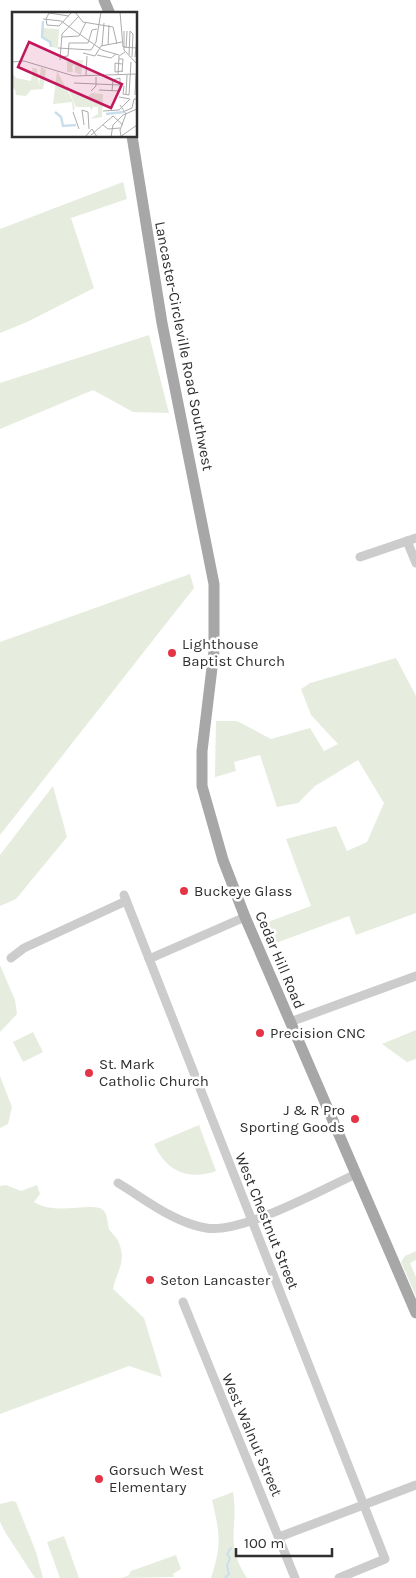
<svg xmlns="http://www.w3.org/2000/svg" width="416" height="1578" viewBox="0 0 416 1578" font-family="Karla,sans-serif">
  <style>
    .green { fill: #e6ecde }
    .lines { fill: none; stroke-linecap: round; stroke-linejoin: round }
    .stream { stroke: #cadfec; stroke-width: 2 }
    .minor { stroke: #ccc; stroke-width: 9 }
    .major { stroke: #a7a7a7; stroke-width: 11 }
    .poi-dot { fill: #e33545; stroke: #fff; stroke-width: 2 }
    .labels { text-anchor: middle; stroke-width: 5; stroke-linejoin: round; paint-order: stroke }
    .street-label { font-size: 15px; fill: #2f2f2f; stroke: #fff }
    .poi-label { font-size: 15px; fill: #2f2f2f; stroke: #fff; text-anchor: start }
    .inset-river { fill: none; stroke: #cadfec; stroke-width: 2.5 }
    .inset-road { fill: none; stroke: #acacac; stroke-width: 1 }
    .view { fill: #c2185b; fill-opacity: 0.15; stroke: #c2185b; stroke-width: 2.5 }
    .inset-edge { fill: none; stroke: #2f2f2f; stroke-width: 2.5 }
  </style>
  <rect width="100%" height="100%" fill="#fff"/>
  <g class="green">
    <path d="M123,182L127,199L71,218L94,288L27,322L0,333V229Z"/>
    <path d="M149,335L169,413L133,412L93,390L0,429V383Z"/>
    <path d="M190,574L194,588L0,835V642Z"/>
    <path d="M396,658L416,696V913L356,935L349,916L276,943L268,922L311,906L286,839L336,826L347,851L367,842L384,803L358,760L315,786L298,803L277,807L260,755L234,762L236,771L215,777L216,721H237L271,739L310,728L324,751L338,744L311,715L301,689L310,683Z"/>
    <path d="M53,786L67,837L16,899L0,906V855Z"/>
    <path d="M0,965L15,1000L17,1014L0,1032Z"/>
    <path d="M416,1030V1059L407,1062L382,1044Z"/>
    <path d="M33,1032L43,1052L23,1062L13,1042Z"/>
    <path d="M0,1076L12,1107L8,1124L0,1128Z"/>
    <path d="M199,1125L216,1171C188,1181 166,1171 154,1144Z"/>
    <path d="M6,1185L21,1191L37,1185L40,1194L34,1202C58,1217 94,1200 104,1211C108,1216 107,1223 109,1229C112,1234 116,1236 118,1241C128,1262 116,1271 113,1289L144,1318L162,1377L129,1366L0,1414V1186Z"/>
    <path d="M416,1251V1260L410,1263L416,1277V1296L401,1262L405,1256Z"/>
    <path d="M233,1492C239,1527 224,1544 247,1578H211C222,1545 220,1534 212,1500Z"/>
    <path d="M12,1501L16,1502L36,1552L43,1578H35L5,1532L0,1522V1504Z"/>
    <path d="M64,1536L79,1578H60L47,1542Z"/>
    <path d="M176,1555L181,1569L173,1574L174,1577L122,1578L129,1575L131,1571Z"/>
  </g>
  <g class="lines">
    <path class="stream" d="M225,1578L229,1574L227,1566L230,1558L227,1554L231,1548"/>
    <g class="minor">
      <path d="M407,541L416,563"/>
      <path d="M360,557L416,538"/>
      <path d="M124,895L385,1559L339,1578"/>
      <path d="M11,958L24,948L126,901"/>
      <path d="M149,959L245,917"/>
      <path d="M290,1022L416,976"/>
      <path d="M118,1183C145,1199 174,1223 206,1228C242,1234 321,1190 356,1174"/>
      <path d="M183,1302L295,1578"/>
      <path d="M279,1537L416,1485"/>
    </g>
    <g class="major">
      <path d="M104,0L110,14"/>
      <path d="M132,136L162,323L214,584V651L202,751V786L223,860L245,917L416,1313"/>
    </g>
  </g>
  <g class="poi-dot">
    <circle cx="172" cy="653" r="5"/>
    <circle cx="184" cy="891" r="5"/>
    <circle cx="260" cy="1033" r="5"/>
    <circle cx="89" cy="1073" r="5"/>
    <circle cx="355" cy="1119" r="5"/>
    <circle cx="150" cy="1280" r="5"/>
    <circle cx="99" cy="1479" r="5"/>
  </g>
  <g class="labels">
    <g class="street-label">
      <text transform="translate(184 346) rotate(79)" y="5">Lancaster-Circleville Road Southwest</text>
      <text transform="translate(280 960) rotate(67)" y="5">Cedar Hill Road</text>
      <text transform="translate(267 1221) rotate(68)" y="5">West Chestnut Street</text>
      <text transform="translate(252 1435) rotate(67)" y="5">West Walnut Street</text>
    </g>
    <g class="poi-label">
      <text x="182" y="649">Lighthouse<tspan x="182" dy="17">Baptist Church</tspan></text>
      <text x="194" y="896">Buckeye Glass</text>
      <text x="270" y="1038">Precision CNC</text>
      <text x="99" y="1069">St. Mark<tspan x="99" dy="17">Catholic Church</tspan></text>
      <text x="345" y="1115" text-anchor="end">J &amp; R Pro<tspan x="345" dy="17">Sporting Goods</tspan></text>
      <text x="160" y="1285">Seton Lancaster</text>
      <text x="109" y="1475">Gorsuch West<tspan x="109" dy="17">Elementary</tspan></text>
    </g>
  </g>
  <g transform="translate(12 12)">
    <rect width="125" height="125" fill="#fff"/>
    <path d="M30,16L47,17L46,36L39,35L38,30L30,26ZM71,48L69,63L63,60V53L60,54L61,60H55V49ZM21,53V56L25,57L27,74L29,55L34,58L31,77L19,78L14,84L4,83L3,77L0,76V61L4,66L19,69ZM45,59L61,89L63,96L61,100L60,90L41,92ZM54,72L60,80L74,86L80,81L91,82L90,105L78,107L86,102V95H81L79,99L78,95H64Z" fill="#e6ecde"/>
    <path class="inset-river" d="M31,9L30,25L38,30L39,35M43,100L49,105L51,114L64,113M94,102L112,100"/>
    <path class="inset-road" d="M63,0L71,10L101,15L105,32M108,0L111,35L125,36M31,7L49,9L90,38L107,43M34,7L35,13L47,14L60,0M34,7L37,1L57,4M112,19V38L125,52M118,19L121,22L120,45M50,25L67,24L74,10M96,33L97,13M90,34L92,11M46,36L79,38L84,30L89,0M114,36L115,19M71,41L83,44L89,34L110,30M85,43L99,46L104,42M117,43L118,19M48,45L56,44L57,31H76L80,18L85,17M123,45L125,25M107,47H111L110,60M48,48L50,22L67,4M0,50L12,49L62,64L125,62M110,52L103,51V60L111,59M74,63L75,44M106,63L107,44L113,40M62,71L108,73M112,74L111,82L117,83L119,50M87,78L108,79V66L101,68L100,79M79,79L84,74V65M114,82L115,63M123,83L124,62M108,93L114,102L108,118L109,124M91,99L107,98L118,87L107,85M113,99L120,96L122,87H125M61,100L67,117M72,113L70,98L76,100L77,117M91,113L96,117L108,116M79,123L101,104L111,113M73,125L80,117L85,125M99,125L101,113L111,103L125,97M108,125L125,113"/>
    <path class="view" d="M17,30L110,72L99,96L6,55Z"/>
    <rect width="125" height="125" class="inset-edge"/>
  </g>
  <path d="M236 1548v8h96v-8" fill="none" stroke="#2f2f2f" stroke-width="2.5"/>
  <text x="244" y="1548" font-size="15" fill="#2f2f2f" stroke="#ffffff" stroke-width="4" paint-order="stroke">100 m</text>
</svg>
